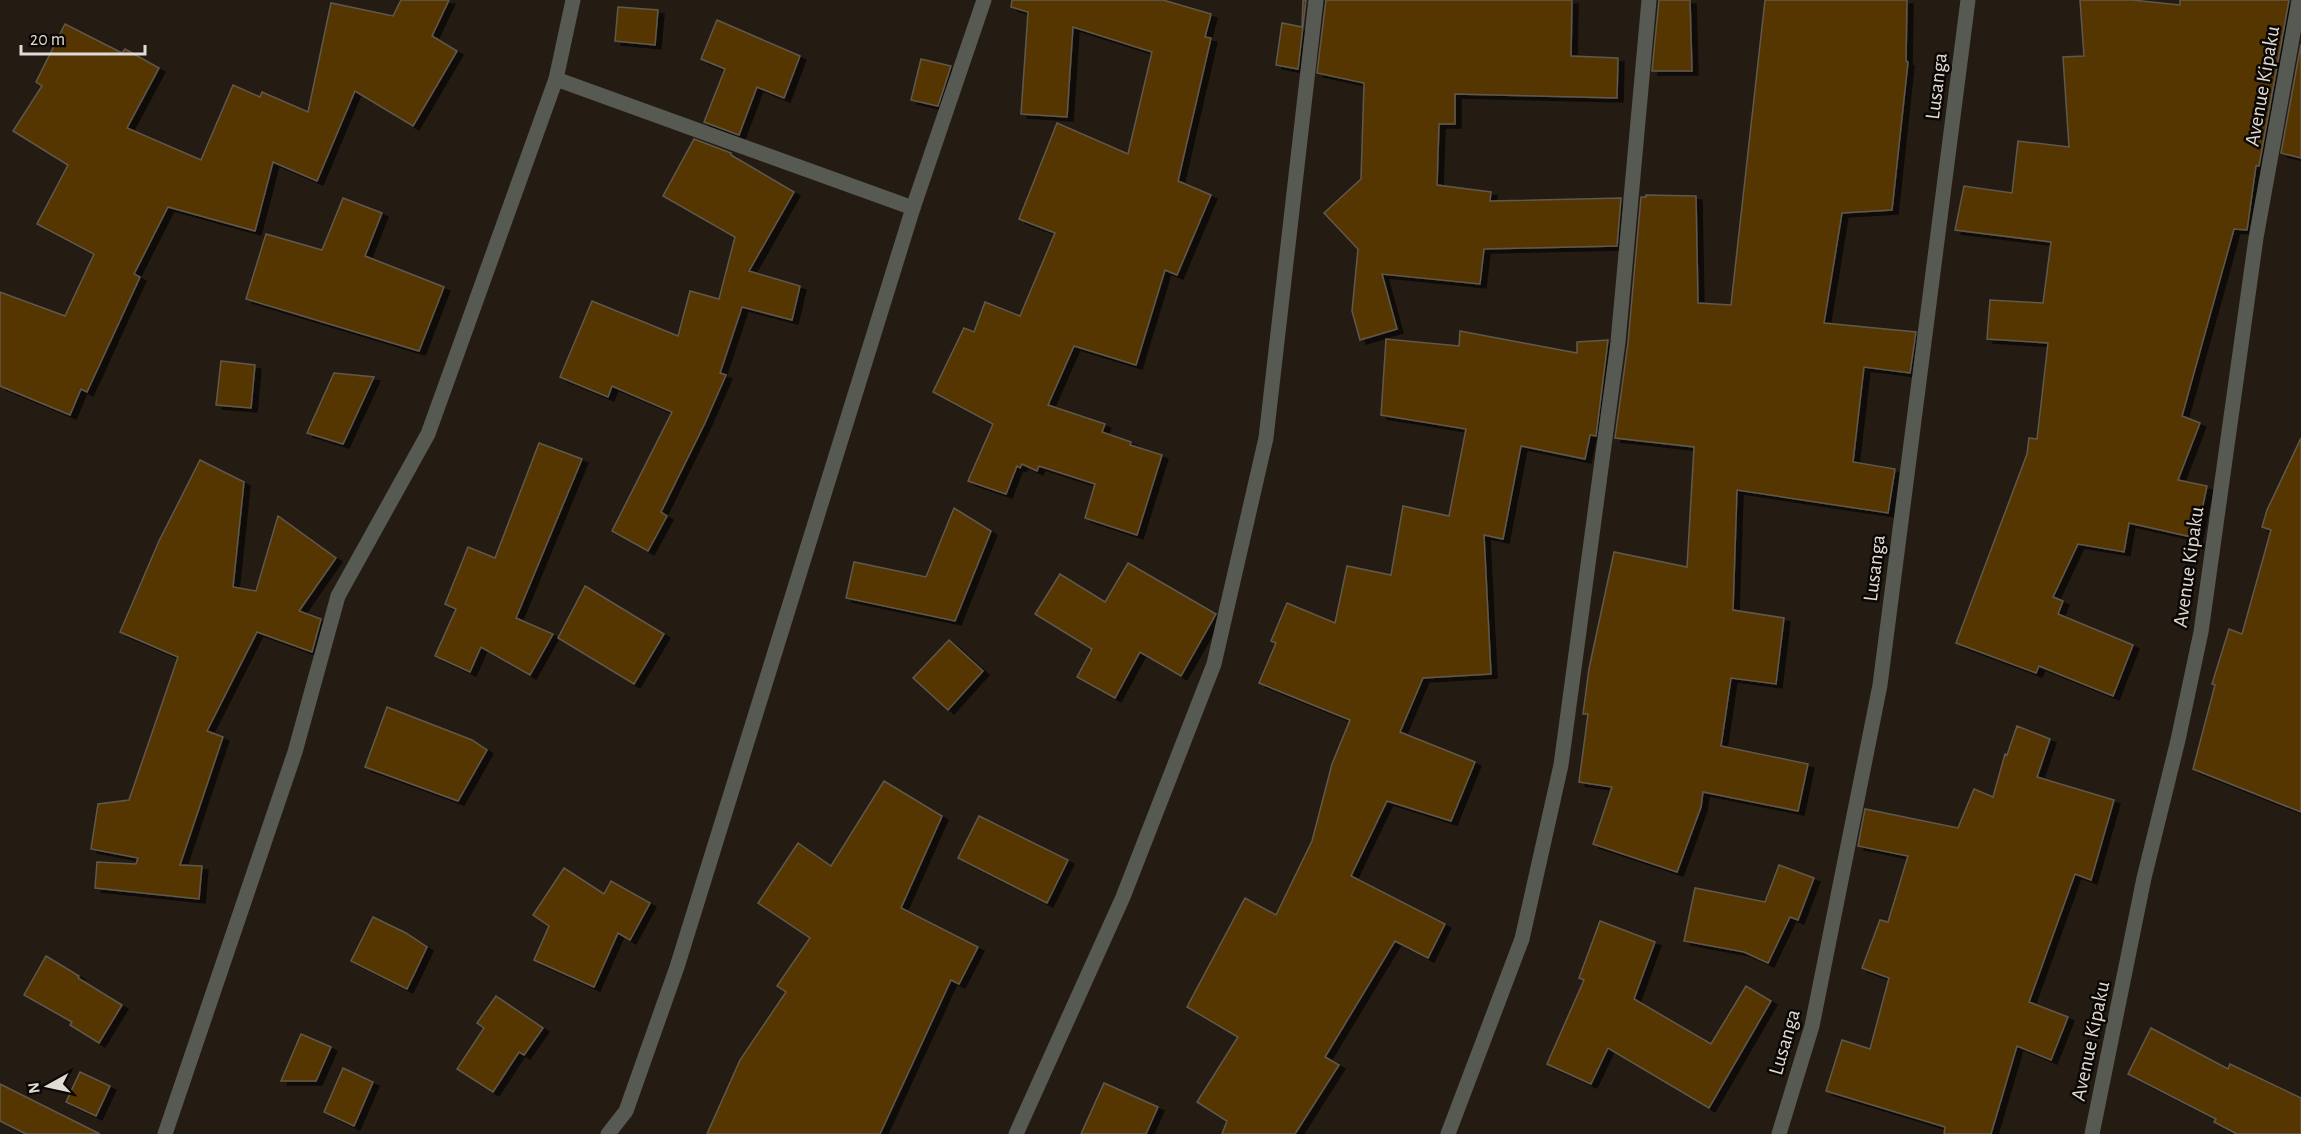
<svg xmlns="http://www.w3.org/2000/svg" width="2301" height="1134" viewBox="0 0 2301 1134" font-family="'Alegreya Sans',sans-serif">
  <style>
    .building { fill: #543500; stroke: #61584d; stroke-width: 1.5; filter: url(#shadow) }
    .lines { fill: none; stroke-linecap: round; stroke-linejoin: round }
    .minor { stroke: #575953; stroke-width: 15 }
    .labels { text-anchor: middle; stroke-width: 5; stroke-linejoin: round; paint-order: stroke }
    .street-label { font-size: 21px; fill: #e1dbd5; stroke: #0b0704 }
  </style>
  <defs>
    <filter id="shadow"><feDropShadow dx="6" dy="4" stdDeviation="0" flood-color="#0009"/></filter>
  </defs>
  <rect width="100%" height="100%" fill="#241c13"/>
  <g class="building">
    <path d="M401,0H449L432,36L457,51L413,126L355,91L317,181L273,162L255,231L168,207L134,274L140,277L87,392L81,389L70,415L0,386V292L65,316L94,254L37,224L68,165L13,131L42,86L36,82L65,24L122,53L125,49L159,68L127,128L201,160L233,85L260,97L262,92L308,112L331,3L393,16Z"/>
    <path d="M1012,0H1163L1211,14L1205,37L1211,38L1178,181L1211,195L1177,275L1165,270L1136,365L1074,346L1048,405L1105,424L1102,432L1131,442L1130,445L1162,455L1137,535L1085,518L1095,484L1039,466L1037,471L1022,464L1020,468L1017,466L1006,494L968,481L993,424L933,392L964,328L974,332L985,302L1020,316L1055,233L1019,219L1057,123L1128,154L1152,52L1073,27L1067,117L1021,114L1028,12L1011,7Z"/>
    <path d="M1303,0H1306L1298,69L1276,65L1282,23L1302,27Z"/>
    <path d="M1326,0H1572L1571,56L1618,58L1617,98L1455,94V124H1439L1437,185L1491,192L1490,201L1621,198L1617,246L1484,249L1480,284L1382,274L1397,329L1360,340L1352,311L1358,249L1324,213L1361,179L1364,83L1317,73Z"/>
    <path d="M1659,0H1690L1692,71H1652Z"/>
    <path d="M1765,0H1907L1906,61L1908,62L1892,210L1842,213L1824,323L1916,332L1910,373L1864,367L1853,462L1895,469L1888,513L1737,490L1733,610L1784,618L1776,684L1731,678L1721,746L1808,764L1798,811L1703,792L1701,807L1677,872L1593,844L1612,787L1579,782L1588,714H1583L1589,669L1614,552L1687,567L1694,447L1615,438L1628,343L1641,197H1646V195L1696,196L1698,303L1731,305Z"/>
    <path d="M2080,0H2132L2180,5V0H2289L2259,166H2256L2247,230L2234,229L2182,416L2200,423L2178,480L2207,486L2196,538L2129,523L2124,552L2078,544L2053,597L2063,601L2058,614L2133,645L2113,696L2039,666L2036,673L1956,643L2027,454L2029,438L2037,439L2048,343L1987,339L1990,300L2043,303L2051,242L1955,230L1964,186L2012,193L2018,141L2069,147L2063,57L2084,56Z"/>
    <path d="M618,7L658,10L655,45L615,41Z"/>
    <path d="M717,20L800,56L784,98L757,87L739,135L704,122L725,69L701,59Z"/>
    <path d="M2301,44V158L2281,153Z"/>
    <path d="M921,59L951,66L938,106L911,100Z"/>
    <path d="M694,139L731,153V155L794,192L749,271L800,286L792,320L742,307L720,373L726,375L705,423L661,512L667,516L648,551L612,531L672,412L612,386L608,397L560,377L592,301L678,336L690,291L719,299L735,237L663,196Z"/>
    <path d="M343,198L382,213L365,256L444,287L419,351L246,299L266,234L322,250Z"/>
    <path d="M1460,331L1577,353V342L1608,340L1596,436L1590,435L1585,459L1521,446L1503,539L1484,535L1491,674L1423,678L1400,732L1475,762L1451,821L1387,801L1351,876L1445,924L1428,958L1395,941L1325,1057L1339,1065L1295,1134H1222L1227,1121L1197,1102L1238,1037L1187,1007L1245,898L1276,915L1312,841L1332,764L1350,720L1259,683L1276,643L1271,641L1287,603L1335,623L1347,566L1391,575L1403,506L1449,516L1466,429L1381,415L1386,339L1459,346Z"/>
    <path d="M221,361L255,365L251,408L216,405Z"/>
    <path d="M334,373L374,377L343,444L307,433Z"/>
    <path d="M2301,438V812L2193,769L2215,685L2212,684L2229,629L2242,634L2271,530L2262,527L2267,510Z"/>
    <path d="M539,443L582,459L516,618L553,634L530,675L481,647L470,672L435,656L456,609L445,604L468,547L495,558Z"/>
    <path d="M200,460L244,482L233,587L256,591L278,516L336,558L299,611L321,619L312,652L257,632L207,731L223,737L180,865L202,866L199,899L95,888L97,862L136,864L138,858L91,849L98,804L129,800L178,657L120,632L159,541Z"/>
    <path d="M954,508L991,531L955,621L846,598L854,562L926,577Z"/>
    <path d="M1128,563L1216,614L1181,676L1140,652L1115,698L1077,677L1092,649L1035,614L1060,574L1105,602Z"/>
    <path d="M585,586L664,634L634,684L558,638Z"/>
    <path d="M949,640L983,671L948,710L913,678Z"/>
    <path d="M387,707L472,740L487,750L458,801L365,767Z"/>
    <path d="M2017,726L2050,739L2037,777L2114,800L2091,880L2075,874L2029,1002L2068,1017L2051,1060L2017,1046L1991,1134H1944L1945,1127L1826,1091L1842,1040L1870,1049L1889,978L1862,968L1880,920L1888,922L1908,856L1858,846L1865,809L1958,828L1974,789L1993,797L2005,754L2007,755Z"/>
    <path d="M884,781L942,816L901,908L978,947L959,984L951,980L880,1134H707L740,1060L786,992L777,986L810,938L758,903L798,843L831,866Z"/>
    <path d="M979,816L1068,860L1047,903L958,858Z"/>
    <path d="M1779,865L1814,878L1798,920L1790,917L1768,963L1744,952L1684,941L1695,888L1765,902Z"/>
    <path d="M564,868L604,894L611,881L650,903L630,940L618,933L594,987L534,960L549,926L533,915Z"/>
    <path d="M373,917L406,933L427,947L407,989L351,961Z"/>
    <path d="M1600,921L1655,942L1634,999L1711,1044L1746,986L1771,1001L1709,1108L1608,1048L1591,1084L1547,1064L1584,980L1579,978Z"/>
    <path d="M46,956L79,976L78,978L122,1005L99,1043L70,1025L72,1022L24,995Z"/>
    <path d="M496,996L543,1028L524,1055L519,1052L493,1092L457,1069L484,1028L477,1023Z"/>
    <path d="M2151,1028L2228,1069L2230,1064L2301,1098V1134H2237L2214,1122L2216,1119L2128,1074Z"/>
    <path d="M301,1034L331,1047L316,1081H281Z"/>
    <path d="M343,1068L373,1082L354,1126L324,1112Z"/>
    <path d="M80,1072L110,1086L96,1116L66,1102Z"/>
    <path d="M1104,1083L1158,1107L1146,1134H1081Z"/>
    <path d="M0,1084L100,1134H26L0,1121Z"/>
  </g>
  <g class="lines">
    <g class="minor">
      <path d="M556,79L913,208"/>
      <path d="M165,1134L295,752L338,596L428,434L556,79L573,0"/>
      <path d="M608,1134L626,1111L677,967L913,208L984,0"/>
      <path d="M1016,1134L1123,897L1214,664L1266,438L1316,0"/>
      <path d="M1448,1134L1522,939L1561,765L1618,342L1649,0"/>
      <path d="M1779,1134L1812,1026L1880,685L1968,0"/>
      <path d="M2092,1134L2144,878L2178,740L2201,632L2256,238L2299,0"/>
    </g>
  </g>
  <g class="labels">
    <g class="street-label">
      <text transform="translate(1936 86) rotate(-83)" y="7">Lusanga</text>
      <text transform="translate(2262 86) rotate(-80)" y="7">Avenue Kipaku</text>
      <text transform="translate(2188 567) rotate(-82)" y="7">Avenue Kipaku</text>
      <text transform="translate(1874 568) rotate(-83)" y="7">Lusanga</text>
      <text transform="translate(2090 1041) rotate(-78)" y="7">Avenue Kipaku</text>
      <text transform="translate(1784 1042) rotate(-74)" y="7">Lusanga</text>
    </g>
  </g>
  <g transform="translate(48 1086) rotate(262)" stroke="#0b0704" stroke-width="4.5" paint-order="stroke">
  <path d="M0-4.5L10 22L0 15L-10 22Z" fill="#e1dbd5"/>
  <text y="-9" font-size="16" font-weight="bold" text-anchor="middle" fill="#e1dbd5">N</text>
  </g>
  <path d="M21 45v9h124v-9" fill="none" stroke="#e1dbd5" stroke-width="3"/>
  <text x="30" y="45" font-size="18" fill="#e1dbd5" stroke="#0b0704" stroke-width="4.5" paint-order="stroke">20 m</text>
</svg>
